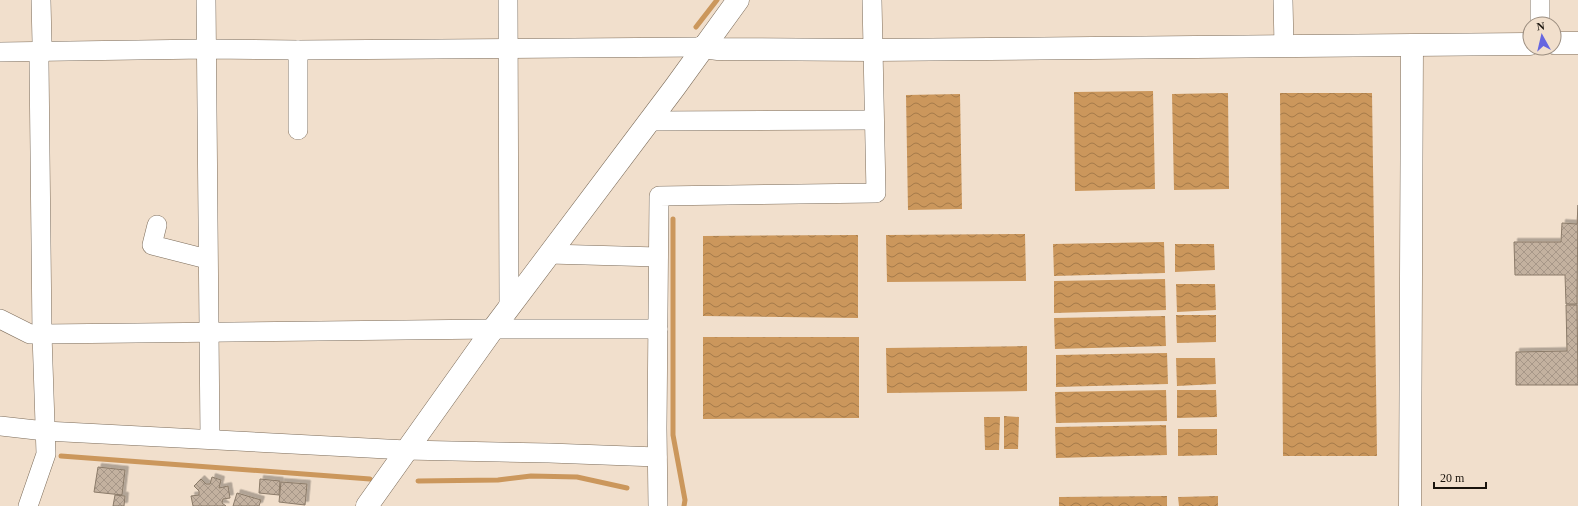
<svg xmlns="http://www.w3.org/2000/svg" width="1578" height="506" viewBox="0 0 1578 506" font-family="Georgia,serif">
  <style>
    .water { fill: url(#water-waves) }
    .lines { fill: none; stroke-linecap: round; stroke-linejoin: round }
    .stream { stroke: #cb975c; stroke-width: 5 }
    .building { fill: url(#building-cross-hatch); stroke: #8b7b69; filter: url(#shadow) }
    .street-casing { stroke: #7c6c5a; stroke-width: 20 }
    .secondary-casing { stroke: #7c6c5a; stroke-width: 23 }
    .street { stroke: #fff; stroke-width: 19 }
    .secondary { stroke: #fff; stroke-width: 22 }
  </style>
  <defs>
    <pattern id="water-waves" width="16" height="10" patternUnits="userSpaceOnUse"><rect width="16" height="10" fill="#cb975c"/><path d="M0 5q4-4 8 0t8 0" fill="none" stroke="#a47a4a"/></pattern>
    <pattern id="building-cross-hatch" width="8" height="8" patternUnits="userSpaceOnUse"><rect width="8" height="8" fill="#c3b19f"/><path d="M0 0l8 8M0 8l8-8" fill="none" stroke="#a79788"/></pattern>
    <filter id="shadow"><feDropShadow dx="3.5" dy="-3.5" stdDeviation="0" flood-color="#0004"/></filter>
  </defs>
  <rect width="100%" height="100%" fill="#f1dfcc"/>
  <g class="water">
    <path d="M1153,91L1155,189L1075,191L1074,92Z"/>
    <path d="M1228,93L1229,189L1174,190L1172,94Z"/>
    <path d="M1280,93H1372L1377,456H1283Z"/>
    <path d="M960,94L962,209L908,210L906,95Z"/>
    <path d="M1025,234L1026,281L887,282L886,235Z"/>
    <path d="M858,235V318L703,316V236Z"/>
    <path d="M1164,242L1165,273L1054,276L1053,244Z"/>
    <path d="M1175,244H1214L1215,270L1175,272Z"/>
    <path d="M1165,279L1166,310L1054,313V281Z"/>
    <path d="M1176,284H1215L1216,310L1177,312Z"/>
    <path d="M1176,315H1216V342L1177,343Z"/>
    <path d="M1165,316L1166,346L1055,349L1054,318Z"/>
    <path d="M703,337H859V418L703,419Z"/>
    <path d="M1027,346V391L887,393L886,348Z"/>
    <path d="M1167,353L1168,384L1056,387V355Z"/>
    <path d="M1176,358H1215L1216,384L1177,386Z"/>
    <path d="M1166,390L1167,421L1056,423L1055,392Z"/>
    <path d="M1177,390H1216L1217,417L1177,418Z"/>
    <path d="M1004,416L1019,417L1018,449H1004Z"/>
    <path d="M984,417H1000L999,450H985Z"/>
    <path d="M1166,425L1167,455L1056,458L1055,427Z"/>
    <path d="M1178,429H1217V455L1178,456Z"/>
    <path d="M1167,496V506H1059V497Z"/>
    <path d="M1218,496V506H1179L1178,497Z"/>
  </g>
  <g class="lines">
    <g class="stream">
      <path d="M696,27L717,0"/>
      <path d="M673,219V435L685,500L684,506"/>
      <path d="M61,456L370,479"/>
      <path d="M418,481L498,480L531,476L577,477L627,488"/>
    </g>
  </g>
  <g class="building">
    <path d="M1578,205L1577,304H1566L1565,275H1515L1514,242H1561L1562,223L1577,224Z"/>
    <path d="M1566,305H1577L1578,385H1516V352L1567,351Z"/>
    <path d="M98,467L125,470L122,495L94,492Z"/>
    <path d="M212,477L221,480L219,488L228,486L230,498L223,499L222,503L226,506H193L191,496L199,495V491L194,486L201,479L206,484H210Z"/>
    <path d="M260,479L280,481L279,495L259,493Z"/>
    <path d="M281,482L307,484L305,505L279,502Z"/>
    <path d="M237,493L261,500L259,506H233Z"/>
    <path d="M115,495L125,496L124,506H113Z"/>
  </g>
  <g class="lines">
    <defs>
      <g id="street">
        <path d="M206,0L210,439"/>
        <path d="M508,0L509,307"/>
        <path d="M1283,0L1284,46"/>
        <path d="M1540,0V24"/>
        <path d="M298,50V130"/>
        <path d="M0,52L206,49L298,50L702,47"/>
        <path d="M649,121L874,120"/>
        <path d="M157,225L152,245L207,259"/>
        <path d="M549,254L658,257"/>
        <path d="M0,319L30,334H42L493,329H658"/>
        <path d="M0,426L45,431L406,450L549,453L657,457"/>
        <path d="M28,506L46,454L42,334L39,61L42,43L41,0"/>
        <path d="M658,506L657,428L659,196L876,193L872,0"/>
      </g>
      <g id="secondary">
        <path d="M1554,43H1578"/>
        <path d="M702,47L718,49L873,50L1530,44"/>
        <path d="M367,506L493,329L675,87L738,0"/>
        <path d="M1410,506L1412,46"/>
      </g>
    </defs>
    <use href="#street" class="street-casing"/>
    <use href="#secondary" class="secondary-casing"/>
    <use href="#street" class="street"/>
    <use href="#secondary" class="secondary"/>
  </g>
  <g transform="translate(1542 36) rotate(352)"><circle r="19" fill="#f1dfcc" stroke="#9b8d7f"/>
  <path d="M0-3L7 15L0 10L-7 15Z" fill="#6666e0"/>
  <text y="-6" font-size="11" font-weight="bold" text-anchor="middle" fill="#19130c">N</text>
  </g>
  <path d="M1434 482v6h52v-6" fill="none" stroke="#19130c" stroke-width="2"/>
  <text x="1440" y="482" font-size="12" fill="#19130c" stroke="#f1dfcc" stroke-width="3" paint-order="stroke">20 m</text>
</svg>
